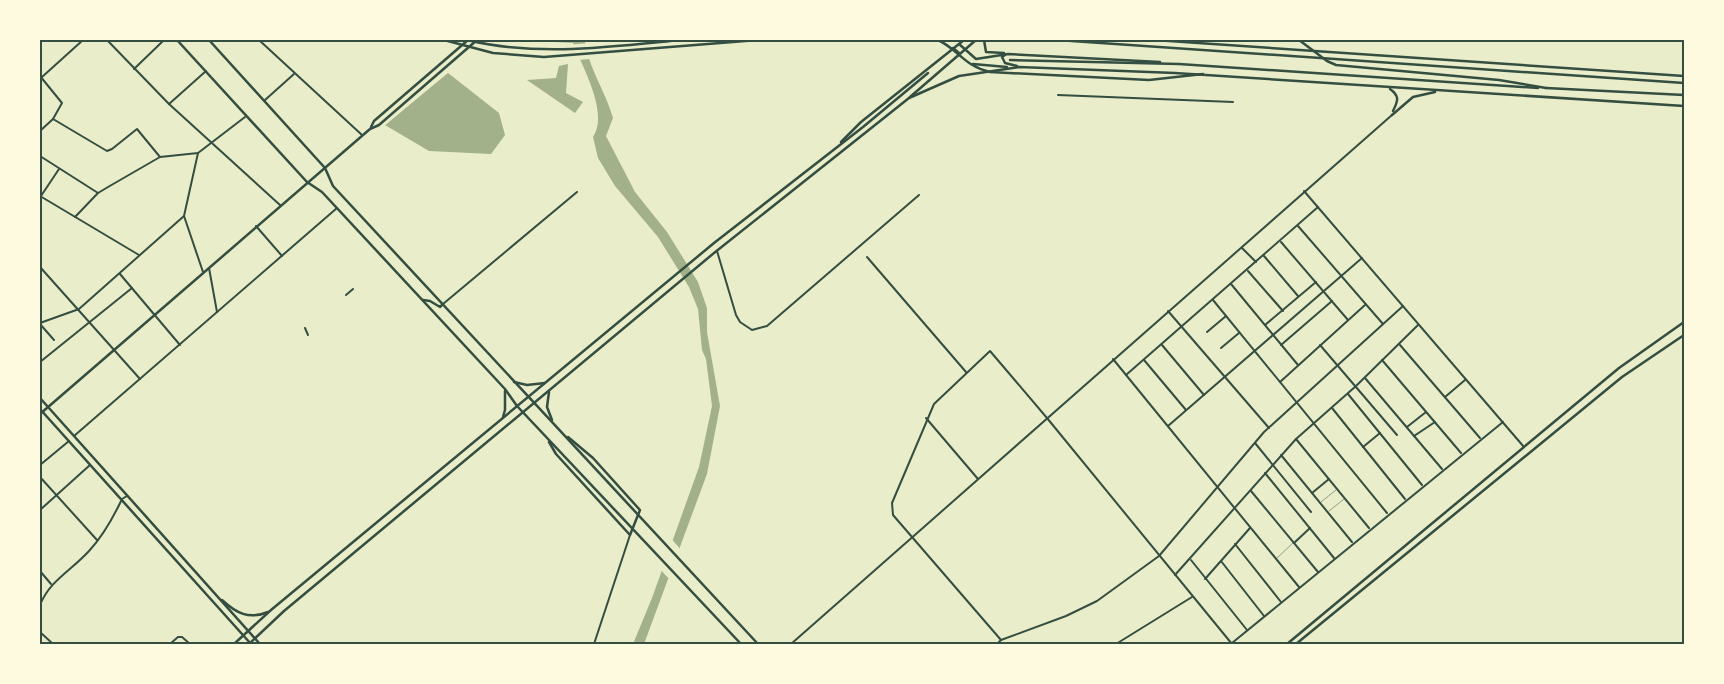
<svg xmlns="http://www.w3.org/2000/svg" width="1724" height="684" viewBox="0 0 1724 684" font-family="'Golos Text',sans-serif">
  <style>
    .water { fill: #a3b18a }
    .pier { fill: #e9edc9 }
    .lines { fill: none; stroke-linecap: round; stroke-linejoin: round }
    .service { stroke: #344e41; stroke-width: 0.5 }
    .minor { stroke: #344e41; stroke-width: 2 }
    .tertiary { stroke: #344e41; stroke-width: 2 }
    .secondary { stroke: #344e41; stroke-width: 2.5 }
    .primary { stroke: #344e41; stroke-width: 2.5 }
    .trunk { stroke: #344e41; stroke-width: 2.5 }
    .neatline { fill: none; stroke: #344e41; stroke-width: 2 }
  </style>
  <rect width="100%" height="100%" fill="#e9edc9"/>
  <g class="water">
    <path d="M517,40H602L585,42C589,69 606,92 613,118L606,136L635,192L667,232L698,282L707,308V332L720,406L707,474L644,644H633L652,598L699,467L712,406L706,359L702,350L698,309L689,287L658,237L615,186L598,158L593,137C609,113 583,68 573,43Z"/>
    <path d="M568,64L566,93L583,102L575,113L527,80L556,78L559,66Z"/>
    <path d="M448,73L499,113L505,135L491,154L429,151L385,125Z"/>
  </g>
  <g class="pier">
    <path d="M604,42L588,44L591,59L577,60L571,45H565Z"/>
    <path d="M446,71H449L383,127L384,124Z"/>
    <path d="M670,537L682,551L671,581L659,568Z"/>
  </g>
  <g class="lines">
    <g class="service">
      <path d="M1321,502L1336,490"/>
      <path d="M1329,511L1344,499"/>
      <path d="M1277,558L1293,543"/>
    </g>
    <g class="minor">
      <path d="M107,40L169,104L280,205"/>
      <path d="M134,69L164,40"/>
      <path d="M40,76L62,103L53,119L40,131"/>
      <path d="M42,77L83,40"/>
      <path d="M1058,95L1233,102"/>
      <path d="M265,100L294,74"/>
      <path d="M169,104L206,71"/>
      <path d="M53,119L107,151L112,149L137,129L160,157"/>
      <path d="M198,153L184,216L203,272"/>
      <path d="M40,156L98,193"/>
      <path d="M40,196L139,255"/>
      <path d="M41,196L59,169"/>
      <path d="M75,217L98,193L108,187L160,157L198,153L245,117"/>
      <path d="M256,226L282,256"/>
      <path d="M1298,226L1383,324"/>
      <path d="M1281,242L1348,320"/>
      <path d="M1242,248L1256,262"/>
      <path d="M717,251L736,315L740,322L752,330L767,326L919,195"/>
      <path d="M1264,256L1298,296"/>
      <path d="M867,257L966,372"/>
      <path d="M40,267L140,379"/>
      <path d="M209,268L217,312"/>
      <path d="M1248,271L1283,311"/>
      <path d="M120,274L180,345"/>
      <path d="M1231,284L1298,365"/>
      <path d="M346,295L353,289"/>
      <path d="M1213,300L1387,513"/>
      <path d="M443,304L577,192"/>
      <path d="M1168,311L1269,428"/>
      <path d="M40,323L79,309L184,216"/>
      <path d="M40,324L54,340"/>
      <path d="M1265,325L1316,282"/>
      <path d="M305,328L308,335"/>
      <path d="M1207,332L1226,316"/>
      <path d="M1162,345L1204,395"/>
      <path d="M1281,345L1332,301"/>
      <path d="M1320,345L1397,435"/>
      <path d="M1400,345L1480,438"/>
      <path d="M1221,348L1239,333"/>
      <path d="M1113,359L1299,587"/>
      <path d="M1144,360L1186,410"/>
      <path d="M1382,360L1461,453"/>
      <path d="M40,362L132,288"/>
      <path d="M1126,375L1318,207"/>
      <path d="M1365,378L1442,469"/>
      <path d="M1280,382L1365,305"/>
      <path d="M1348,394L1422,485"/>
      <path d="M1445,397L1465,380"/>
      <path d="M1332,408L1405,499"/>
      <path d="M926,418L978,479"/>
      <path d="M1168,426L1362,258"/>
      <path d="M1407,427L1426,412"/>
      <path d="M74,436L337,208"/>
      <path d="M1414,436L1435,422"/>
      <path d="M1296,439L1369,528"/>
      <path d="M1255,443L1311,512"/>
      <path d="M1363,447L1380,433"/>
      <path d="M1281,455L1352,542"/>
      <path d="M40,465L69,441"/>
      <path d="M1265,473L1334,558"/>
      <path d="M40,477L97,540"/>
      <path d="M1251,491L1318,572"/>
      <path d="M1312,493L1329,479"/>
      <path d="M40,510L90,465"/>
      <path d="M1294,543L1310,528"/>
      <path d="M1235,544L1281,602"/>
      <path d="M1191,560L1247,630"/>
      <path d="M1221,561L1264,616"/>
      <path d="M40,571L51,584"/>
      <path d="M1175,575L1296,439L1356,386L1418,325"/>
      <path d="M1205,579L1250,528"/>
      <path d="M40,605C50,580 72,570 89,551C103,536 113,518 122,499L127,496"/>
      <path d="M40,632L53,644"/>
      <path d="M1001,640L893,515L892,503L934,404L990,351L1047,418"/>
      <path d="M1232,643L1503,422"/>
      <path d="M170,644L178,637H182L190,644"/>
      <path d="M1116,644L1192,597"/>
    </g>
    <g class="tertiary">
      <path d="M259,40L362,135"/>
      <path d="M1304,191L1524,447"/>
      <path d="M1047,418L1232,644"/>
      <path d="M594,644L630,535"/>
      <path d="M791,644L1392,115"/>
      <path d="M997,644L1001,640L1066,616L1097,601L1159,556L1264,432L1403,306"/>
    </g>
    <g class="secondary">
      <path d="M910,97L976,40"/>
      <path d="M371,127L374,121L468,40"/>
      <path d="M841,142L861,122L964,40"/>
      <path d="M40,398L260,644"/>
      <path d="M40,409L251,644"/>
      <path d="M40,414L370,129L379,125L477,40"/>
    </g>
    <g class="primary">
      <path d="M177,40L307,182L322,192L505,389L517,406L741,644"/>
      <path d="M209,40L325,168L333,186L758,644"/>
      <path d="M984,40L986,52L1004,53"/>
      <path d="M959,44L976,59L1008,54L1160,62"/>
      <path d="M953,48L959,53"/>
      <path d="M1005,55L1002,57L1005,63L1017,66"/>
      <path d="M1010,60L1179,64L1538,88"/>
      <path d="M973,64L1007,67"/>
      <path d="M1546,88L1684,95"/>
      <path d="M1390,89C1400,96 1398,101 1393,111"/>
      <path d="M1392,115L1413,97L1435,92"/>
      <path d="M423,300L430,301L440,307L443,304"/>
      <path d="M514,382L527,385L545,383"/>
      <path d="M549,392L547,407L552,420"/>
      <path d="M503,417L505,410V391"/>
      <path d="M549,442L556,454L630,535L640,510L593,458L568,437"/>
      <path d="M222,600C236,613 249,620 268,612"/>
      <path d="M234,644L271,610L714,243L863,127L928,73"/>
      <path d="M249,644L284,611L714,253L909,98L959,76L1019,67L1175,73L1684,106"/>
      <path d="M1287,644L1619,368L1684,322"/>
      <path d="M1296,644L1622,377L1684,335"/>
    </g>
    <g class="trunk">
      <path d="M444,40L493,53L544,57L758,40"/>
      <path d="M467,40C538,57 610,47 681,40"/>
      <path d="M938,40C959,50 964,66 990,72L1149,80L1203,74"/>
      <path d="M1057,40L1684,83"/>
      <path d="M1154,40L1684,76"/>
      <path d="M1299,40L1327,61L1336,65L1499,80L1546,88"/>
    </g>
  </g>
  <rect width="1724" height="684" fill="none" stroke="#fefae0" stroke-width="82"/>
  <rect x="41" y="41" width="1642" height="602" class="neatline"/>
</svg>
